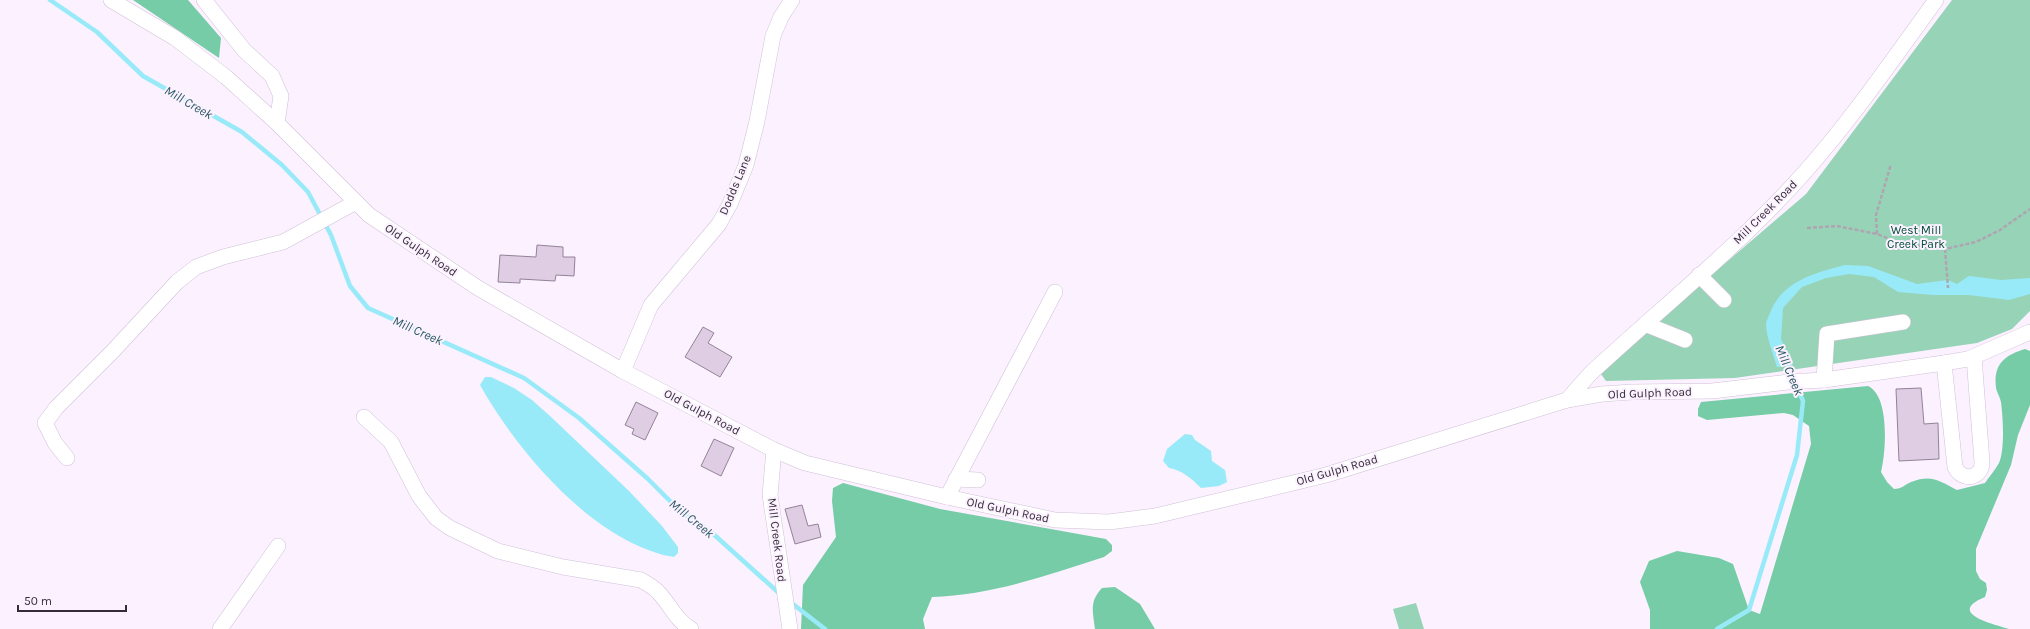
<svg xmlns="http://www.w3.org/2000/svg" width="2030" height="629" viewBox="0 0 2030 629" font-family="Karla,sans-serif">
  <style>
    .green { fill: #97d4b7 }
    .forest { fill: #75cca6 }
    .water { fill: #99eaf8 }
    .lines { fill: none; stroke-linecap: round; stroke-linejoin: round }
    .stream { stroke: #99eaf8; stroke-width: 4.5 }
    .building { fill: #dfcde4; stroke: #938398 }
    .minor-casing { stroke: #d0c0d7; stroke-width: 16 }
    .path { stroke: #aea5b1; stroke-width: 2.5; stroke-dasharray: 4 2; stroke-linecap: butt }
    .minor { stroke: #fff; stroke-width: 15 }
    .labels { text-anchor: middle; stroke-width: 4; stroke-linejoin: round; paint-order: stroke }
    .street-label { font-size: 12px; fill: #342d36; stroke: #fbf1ff }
    .park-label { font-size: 12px; fill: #004c34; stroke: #fbf1ff }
    .water-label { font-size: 13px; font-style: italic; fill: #2b5a62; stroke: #fbf1ff }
  </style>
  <rect width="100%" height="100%" fill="#fbf1ff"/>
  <g class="green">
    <path d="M1952,0H2030V311L2012,329L1977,343L1735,378L1606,381L1601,374L1604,367L1806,194Z"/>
    <path d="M1416,603L1424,629H1399L1393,609Z"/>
  </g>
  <g class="forest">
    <path d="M133,0H188L221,38L219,58Z"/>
    <path d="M2025,349L2030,351V405L2018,435L2011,465L1976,549V571L1980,579L1986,583L1987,590L1985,597C1946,613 1992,624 2009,629H1650V610L1640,582L1649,561L1677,551L1719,558L1733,564L1749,610L1760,614L1811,444L1809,426L1793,415L1784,413L1707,420L1698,416V409L1701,402L1868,386C1890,396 1886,452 1881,472L1887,482L1894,489C1902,489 1904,485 1911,482C1932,474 1939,481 1957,490L1985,483C1989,477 1995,470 1999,463C2005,449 2003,418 2001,402C2000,397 1997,393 1996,388C1993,364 2005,355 2025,349Z"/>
    <path d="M843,483L940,509L1106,539L1112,545V551L1104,557C1049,575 991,595 932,597L923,619L925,629H801L803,585L836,537L832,501L833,488Z"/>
    <path d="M1115,587L1140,604L1155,629H1095C1093,611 1089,602 1102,588Z"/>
  </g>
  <g class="water">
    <path d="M1845,265L1868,266L1917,284L1948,280L1957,284L1969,276L2001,280L2030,278V294L2009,300L1969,295H1934L1898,292L1874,277L1849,274L1826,278L1802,287L1783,308L1781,339L1793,365L1777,367C1773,353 1767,339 1766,325C1766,321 1769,316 1770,313C1782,281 1815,273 1845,265Z"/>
    <path d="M485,377H491L514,388L532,400L550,416L629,491L662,526L678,547V553L674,557C671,556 667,556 663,555C653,552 642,548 632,543C571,513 513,444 480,385Z"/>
    <path d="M1185,434L1192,435L1195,440L1211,451L1212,461L1225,470L1227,482L1219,486L1201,488C1192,479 1182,470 1169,468L1163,461L1167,449Z"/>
  </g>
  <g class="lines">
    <g class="stream">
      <path d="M50,0L97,32L143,76L242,132L282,165L308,192L331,235L350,286L368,308L524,378L579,418L648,479L680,511L710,531L780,594"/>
      <path d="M789,601L825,629"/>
      <path d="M1717,629L1749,610L1797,455L1803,401L1786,362"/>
    </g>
  </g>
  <g class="building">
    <path d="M537,245L563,247V257H575L574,276L556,275L555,281L520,279V283L498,282L500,255L536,257Z"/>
    <path d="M703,327L714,333L708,343L732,357L720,377L685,357Z"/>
    <path d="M1921,388L1924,424L1938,423L1939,459L1899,461L1896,389Z"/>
    <path d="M636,402L658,413L645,440L632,434L634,429L625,425Z"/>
    <path d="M714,439L734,448L721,476L701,466Z"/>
    <path d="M802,505L808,526L818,524L821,537L795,544L785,509Z"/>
  </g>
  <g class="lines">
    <defs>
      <g id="minor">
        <path d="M111,0L175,38L226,77L277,123L369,215L478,288L623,371L774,450L805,463L947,497L1055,520L1109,522L1155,516L1326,475L1567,400L1602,394L1632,392L1712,391L1788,382L1824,380L1944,363L1968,359L2030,332"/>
        <path d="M204,0L244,50L272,76L281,96L277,123"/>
        <path d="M1699,275L1724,300"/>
        <path d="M1645,324L1685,340"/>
        <path d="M1944,363L1955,467C1962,482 1982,479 1982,462L1974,357"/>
        <path d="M623,371L651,305L719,224L730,204L746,165L757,121L773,36L781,17L792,0"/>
        <path d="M1824,380L1827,334L1903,322"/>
        <path d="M1567,400L1590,374C1661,308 1739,246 1804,173C1852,119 1893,59 1936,0"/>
        <path d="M364,417L391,442L419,496L436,518L450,528L498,551L563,567L641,580C647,584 654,587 659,593C672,607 674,618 691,629"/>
        <path d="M774,450L770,495L790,629"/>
        <path d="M67,458L55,443L45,423L56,408L113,351L177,282L196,267L223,257L283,242L356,202"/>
        <path d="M956,479L978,480"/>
        <path d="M947,497L1055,292"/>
        <path d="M220,629L278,546"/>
      </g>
    </defs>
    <use href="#minor" class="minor-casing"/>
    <g class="path">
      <path d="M1807,228L1837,226L1877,234L1902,244L1945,249L1976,242L2000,230L2030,209"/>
      <path d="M1877,234L1876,215L1891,164"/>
      <path d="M1945,249L1948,288"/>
    </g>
    <use href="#minor" class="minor"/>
  </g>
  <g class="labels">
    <g class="street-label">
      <text transform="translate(735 185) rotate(-67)" y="4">Dodds Lane</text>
      <text transform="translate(1765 212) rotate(-45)" y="4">Mill Creek Road</text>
      <text transform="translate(421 250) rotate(34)" y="4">Old Gulph Road</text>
      <text transform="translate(1650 393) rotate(-2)" y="4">Old Gulph Road</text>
      <text transform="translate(702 412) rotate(28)" y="4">Old Gulph Road</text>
      <text transform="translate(1337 470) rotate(-16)" y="4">Old Gulph Road</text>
      <text transform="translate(1008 510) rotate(12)" y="4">Old Gulph Road</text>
      <text transform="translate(777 540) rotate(83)" y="4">Mill Creek Road</text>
    </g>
    <g class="park-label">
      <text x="1916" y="234">West Mill<tspan x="1916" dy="14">Creek Park</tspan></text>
    </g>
    <g class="water-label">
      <text transform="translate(189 102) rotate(30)" y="5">Mill Creek</text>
      <text transform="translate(418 330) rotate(24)" y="5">Mill Creek</text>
      <text transform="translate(1790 370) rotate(67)" y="5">Mill Creek</text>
      <text transform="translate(692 518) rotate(39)" y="5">Mill Creek</text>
    </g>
  </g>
  <path d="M18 605v6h108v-6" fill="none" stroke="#342d36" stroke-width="2"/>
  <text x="24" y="605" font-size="12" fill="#342d36" stroke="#fbf1ff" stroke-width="3" paint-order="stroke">50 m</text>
</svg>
